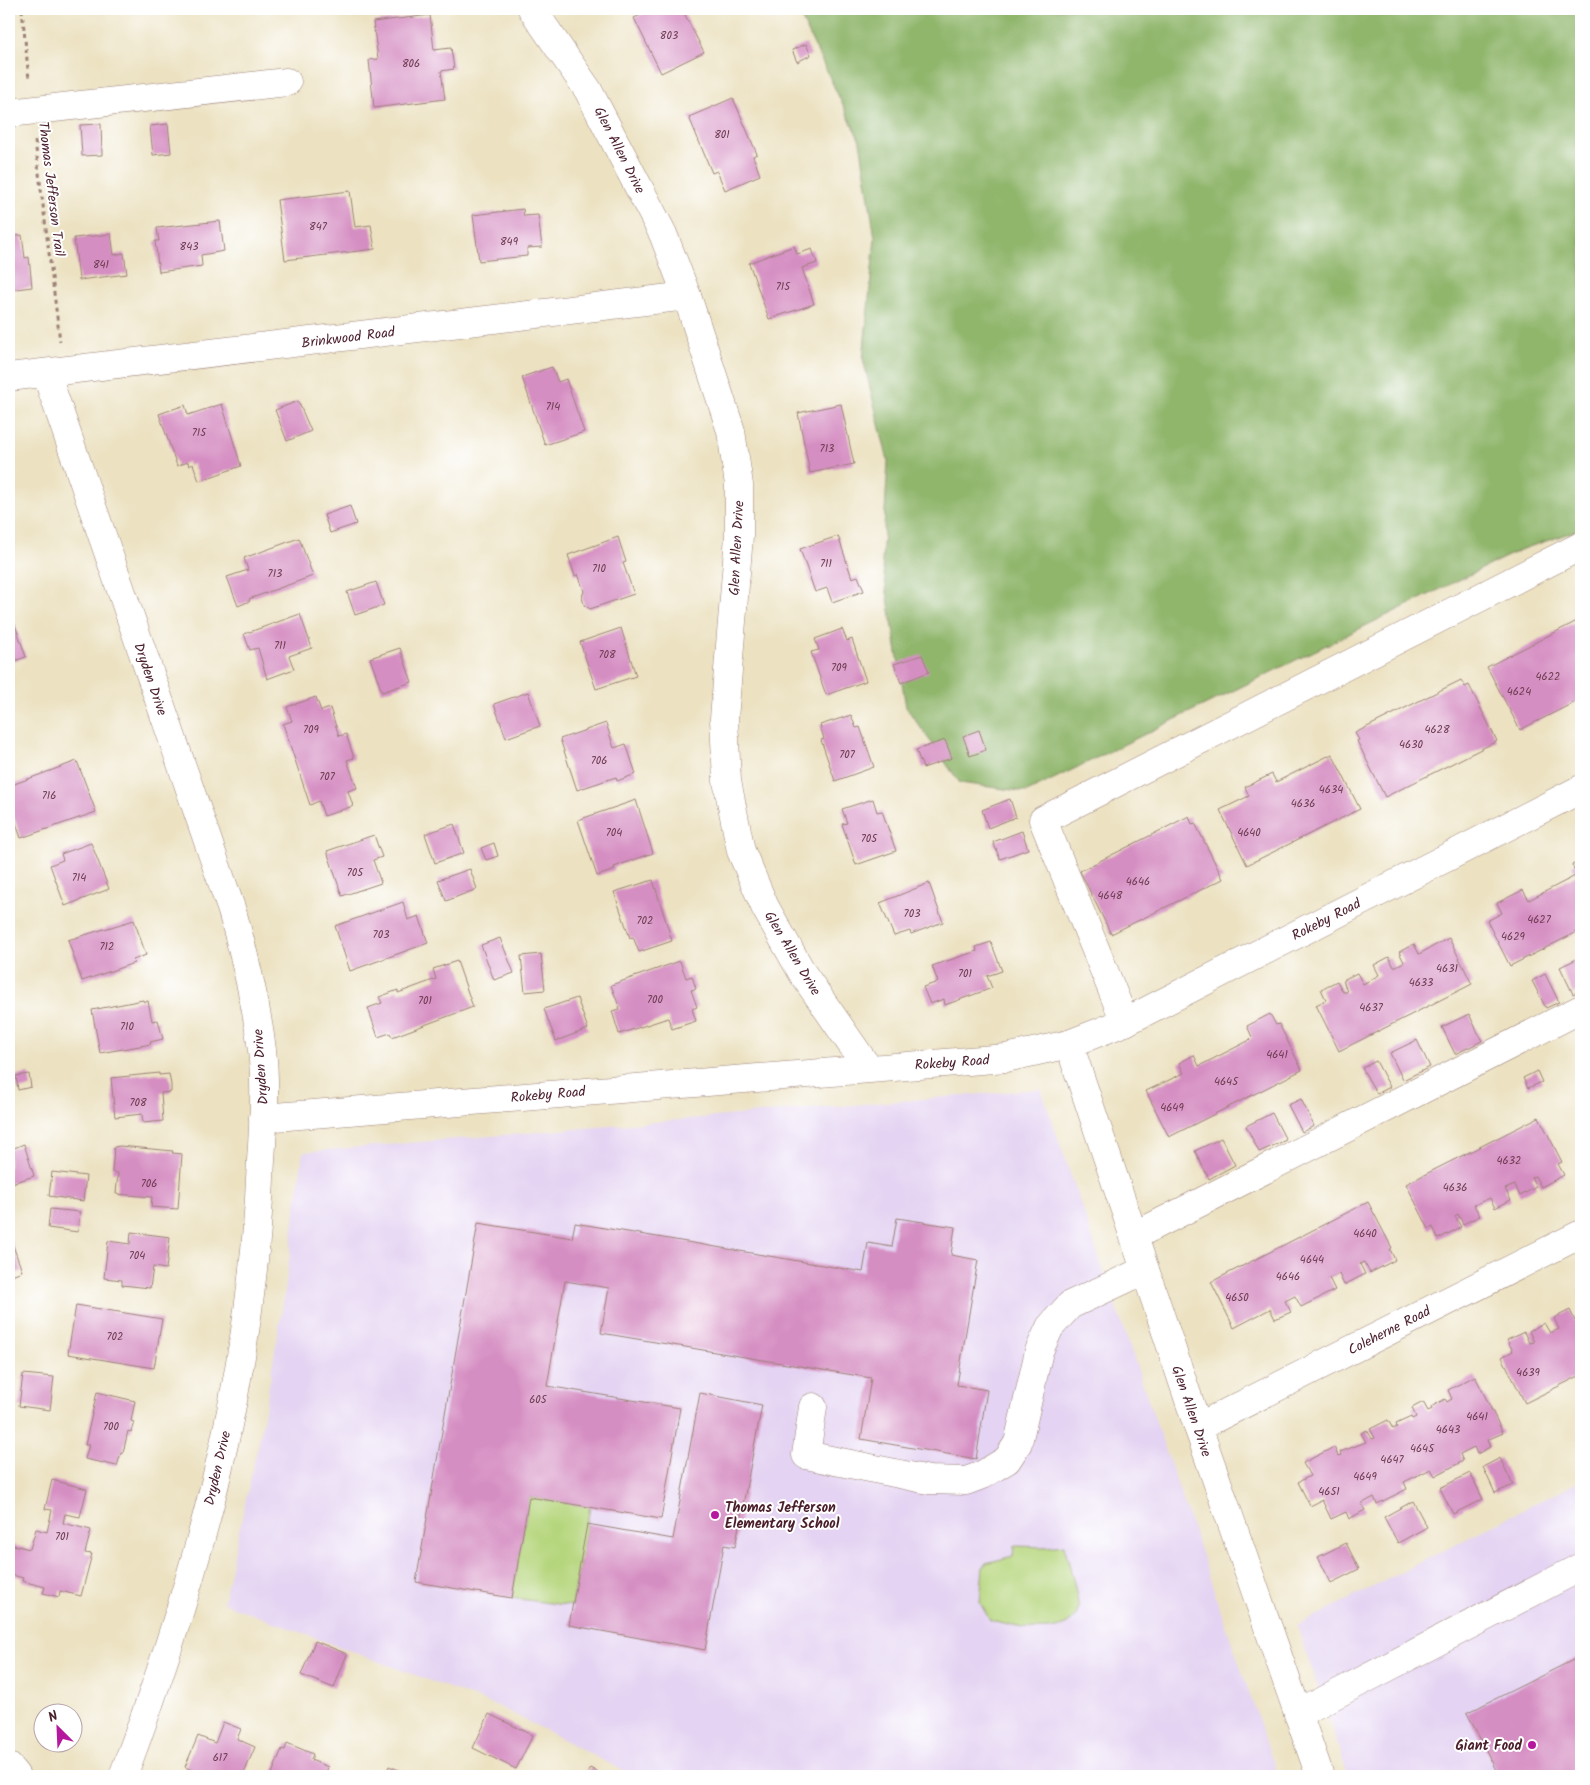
<svg xmlns="http://www.w3.org/2000/svg" width="1590" height="1785" viewBox="0 0 1590 1785" font-family="Kalam,sans-serif">
  <style>
    .built { fill: #e4d3f2 }
    .green { fill: #b5d57c; stroke: #807a54 }
    .forest { fill: #90b66c; stroke: #6d6a4c }
    .building { fill: #d58ec2 }
    .lines { fill: none; stroke-linecap: round; stroke-linejoin: round }
    .minor-casing { stroke: #9b8076; stroke-width: 29 }
    .path { stroke: #9b8076; stroke-width: 3; stroke-dasharray: 4 4; stroke-linecap: butt }
    .minor { stroke: #fff; stroke-width: 28 }
    .poi-dot { fill: #b5179e; stroke: #fff; stroke-width: 2 }
    .labels { text-anchor: middle; stroke-width: 4; stroke-linejoin: round; paint-order: stroke }
    .number-label { font-size: 11px; fill: #6d3b51 }
    .street-label { font-size: 14px; fill: #4a1f2b; stroke: #fff }
    .poi-label { font-size: 14px; font-weight: bold; fill: #4a1f2b; stroke: #fff; text-anchor: start }
  </style>
  <rect width="100%" height="100%" fill="#fff"/>
  <filter id="ink" filterUnits="userSpaceOnUse"><feTurbulence type="fractalNoise" baseFrequency=".02" numOctaves="2"/><feDisplacementMap in="SourceGraphic" scale="10" xChannelSelector="R" yChannelSelector="G"/><feConvolveMatrix kernelMatrix="1 2 1 2 8 2 1 2 1" color-interpolation-filters="sRGB"/></filter>
  <filter id="wash" filterUnits="userSpaceOnUse"><feTurbulence type="fractalNoise" baseFrequency=".0096" numOctaves="4" result="noise"/><feDisplacementMap in="SourceGraphic" scale="20" xChannelSelector="R" yChannelSelector="G"/><feGaussianBlur stdDeviation="1.12" result="paint"/><feColorMatrix in="noise" values="0 0 0 0 0 0 0 0 0 0 0 0 0 0 0 0 0 1.4 0 .05"/><feComposite in="paint" operator="in"/></filter>
  <g filter="url(#wash)">
    <rect width="100%" height="100%" fill="#ece2c2"/>
    <g class="built">
      <path d="M1041,1089L1278,1776H633L500,1707L223,1603L262,1427L285,1291L303,1152Z"/>
      <path d="M1581,1480V1776H1348L1297,1626Z"/>
    </g>
    <g class="green">
      <path d="M529,1497L590,1507L572,1606L512,1598Z"/>
      <path d="M1064,1545C1067,1557 1080,1600 1078,1610C1070,1641 1011,1627 990,1620L980,1603L983,1567L986,1563L1013,1556L1014,1546L1047,1547Z"/>
    </g>
    <path class="forest" d="M797,9H1581V529L1520,550L1027,792L960,783L906,707L882,562L888,461L863,359L875,238L860,141Z"/>
    <g id="blocks">
      <g class="building">
        <path d="M653,9H682L704,52L661,73L634,18Z"/>
        <path d="M430,15L434,50L451,48L454,69L441,71L445,99L374,108L369,60L378,59L373,22Z"/>
        <path d="M806,44L811,55L797,62L792,50Z"/>
        <path d="M733,98L757,154L753,156L760,175L725,190L717,171L712,173L689,117Z"/>
        <path d="M101,124L102,155L82,156L80,125Z"/>
        <path d="M168,124L171,153L153,155L150,126Z"/>
        <path d="M350,191L355,227L371,225L375,249L285,260L277,200Z"/>
        <path d="M523,209L524,216L538,215L542,247L527,248V256L479,261L473,215Z"/>
        <path d="M220,221L224,251L201,255L202,266L159,272L155,241H159L157,228Z"/>
        <path d="M111,234L114,255L124,253L127,274L79,280L74,238Z"/>
        <path d="M22,235L25,258L29,257L32,287L9,290V237Z"/>
        <path d="M794,246L797,254L812,249L817,263L802,268L814,304L769,319L749,263Z"/>
        <path d="M552,367L558,382L566,379L584,432L545,445L522,377Z"/>
        <path d="M298,401L311,431L287,441L275,410Z"/>
        <path d="M222,404L241,466L199,481L193,464L189,466L188,462L177,466L159,414L185,405L188,415Z"/>
        <path d="M841,404L854,464L810,473L798,413Z"/>
        <path d="M350,506L356,524L330,533L324,515Z"/>
        <path d="M838,536L852,578L858,576L864,591L832,602L827,588L815,592L800,549Z"/>
        <path d="M618,537L626,562L623,563L634,594L590,609L584,605L582,597L584,591L578,574L575,576L568,555Z"/>
        <path d="M299,538L313,576L249,599L250,601L238,606L227,577L248,570L244,558Z"/>
        <path d="M376,582L384,605L355,615L347,592Z"/>
        <path d="M9,607L26,657L9,663Z"/>
        <path d="M300,614L312,648L289,656L294,669L267,679L258,648L250,650L244,634Z"/>
        <path d="M1581,619V699L1520,730L1487,667Z"/>
        <path d="M621,628L636,676L596,689L580,642Z"/>
        <path d="M842,629L847,641L852,639L866,681L826,695L811,652L819,650L815,639Z"/>
        <path d="M400,648L412,682L382,692L370,658Z"/>
        <path d="M922,655L929,672L901,683L894,664Z"/>
        <path d="M1461,680L1465,687L1469,685L1497,741L1385,797L1357,741L1359,740L1355,733Z"/>
        <path d="M528,692L540,726L506,738L494,704Z"/>
        <path d="M316,697L321,711L330,708L339,736L346,734L354,758L347,760L357,788L348,791L353,806L324,816L319,801L310,805L283,724L292,721L287,707Z"/>
        <path d="M851,715L856,728L860,727L874,767L835,781L821,740L824,739L820,725Z"/>
        <path d="M606,723L614,748L626,744L636,774L617,781L616,777L577,790L560,739Z"/>
        <path d="M979,730L986,750L970,756L963,736Z"/>
        <path d="M945,740L952,758L923,768L916,750Z"/>
        <path d="M1332,754L1360,809L1247,865L1220,810L1249,796L1245,787L1272,774L1276,782Z"/>
        <path d="M77,761L96,812L21,838L9,803V786Z"/>
        <path d="M873,799L877,812L882,811L896,851L856,865L842,824L847,823L842,809Z"/>
        <path d="M1010,799L1016,817L988,828L982,810Z"/>
        <path d="M636,800L653,853L614,867L615,870L597,876L578,820Z"/>
        <path d="M1189,816L1192,824L1195,823L1223,879L1111,934L1080,871Z"/>
        <path d="M454,824L464,853L435,863L425,834Z"/>
        <path d="M1022,831L1028,849L1000,859L993,842Z"/>
        <path d="M374,835L382,857L373,860L381,883L342,896L327,851Z"/>
        <path d="M91,843L109,889L65,906L50,865L63,860L61,854Z"/>
        <path d="M494,843L498,856L486,860L481,848Z"/>
        <path d="M1581,861V930L1510,966L1487,921L1502,913L1497,903L1523,890L1529,900L1577,875L1572,865Z"/>
        <path d="M470,869L477,889L446,901L438,880Z"/>
        <path d="M653,880L672,941L639,952L633,937L630,938L614,892Z"/>
        <path d="M929,883L943,922L911,934L910,931L894,936L880,903Z"/>
        <path d="M403,902L408,920L419,916L428,943L350,971L335,926Z"/>
        <path d="M134,920L146,955L133,960L134,963L82,981L68,940Z"/>
        <path d="M500,938L514,973L494,980L481,945Z"/>
        <path d="M1449,938L1472,984L1339,1051L1316,1005L1326,1000L1321,989L1337,981L1343,992H1347L1343,980L1357,973L1363,984L1379,975L1374,965L1389,957L1394,967L1404,962L1399,952L1414,944L1419,954Z"/>
        <path d="M991,942L1002,971L987,976L992,988L945,1005L944,999L930,1004L923,987L938,982L932,966L977,951L976,947Z"/>
        <path d="M541,954L545,990L525,992L521,956Z"/>
        <path d="M1581,957V990L1573,994L1560,967Z"/>
        <path d="M457,961L473,1007L392,1037L390,1033L378,1037L368,1008L382,1003L379,997L398,990V993L436,979L433,969Z"/>
        <path d="M680,961L686,978L692,976L696,989L691,990L697,1007L692,1009L696,1021L672,1029L668,1018L619,1034L612,1011L620,1009L611,985Z"/>
        <path d="M1545,974L1559,1002L1546,1008L1532,981Z"/>
        <path d="M577,998L588,1029L556,1041L544,1009Z"/>
        <path d="M143,1000L144,1002L148,1001L152,1021L158,1020L163,1039L150,1042L151,1044L100,1053L92,1010Z"/>
        <path d="M1270,1014L1276,1025L1279,1024L1302,1070L1169,1137L1146,1091L1184,1073L1179,1063L1194,1055L1199,1066L1248,1041L1252,1037L1247,1026Z"/>
        <path d="M1469,1014L1482,1041L1455,1054L1442,1027Z"/>
        <path d="M1417,1040L1430,1067L1403,1080L1390,1053Z"/>
        <path d="M1376,1061L1390,1087L1377,1094L1362,1068Z"/>
        <path d="M1537,1071L1542,1082L1528,1088L1523,1078Z"/>
        <path d="M159,1073V1075L169,1074L171,1085V1092L161,1093L163,1121L143,1123L142,1114L115,1117L111,1078Z"/>
        <path d="M29,1074L31,1087L18,1090L16,1076Z"/>
        <path d="M1301,1099L1314,1126L1302,1132L1288,1105Z"/>
        <path d="M1272,1113L1286,1140L1259,1152L1246,1126Z"/>
        <path d="M1539,1117L1562,1162L1558,1164L1564,1175L1541,1187L1535,1176L1531,1177L1536,1187L1520,1196L1515,1185L1505,1189L1511,1200L1495,1208L1490,1198L1474,1205L1480,1216L1463,1224L1458,1214L1455,1216L1461,1227L1438,1239L1433,1227L1429,1229L1406,1184Z"/>
        <path d="M1221,1138L1235,1165L1209,1179L1195,1151Z"/>
        <path d="M24,1144L34,1176L9,1184V1150Z"/>
        <path d="M120,1146L173,1151L172,1153L182,1154L178,1209L151,1207L152,1197L116,1194L118,1173L112,1172L114,1147Z"/>
        <path d="M52,1172L86,1176L83,1201L49,1196Z"/>
        <path d="M1368,1202L1392,1248L1390,1249L1395,1260L1370,1273L1364,1262L1360,1264L1365,1274L1344,1285L1339,1274L1329,1278L1335,1290L1301,1307L1295,1296L1285,1301L1291,1312L1275,1319L1270,1309L1234,1328L1211,1282Z"/>
        <path d="M50,1209L80,1212L78,1232L48,1228Z"/>
        <path d="M897,1218L955,1227L951,1255L978,1260L957,1385L987,1390L976,1459L861,1439L871,1378L601,1333L609,1288L565,1281L547,1386L680,1408L661,1519L529,1497L512,1598L416,1582L478,1223L572,1238L575,1223L863,1272L868,1243L892,1247Z"/>
        <path d="M131,1232L170,1237L166,1269L153,1267L150,1288L122,1285V1280L104,1278L108,1241L130,1244Z"/>
        <path d="M11,1240L22,1271L9,1276V1241Z"/>
        <path d="M76,1305L162,1319L154,1368L68,1354Z"/>
        <path d="M1570,1310L1575,1321L1581,1318V1375L1525,1403L1502,1357L1513,1351L1507,1340L1524,1332L1529,1343L1534,1342L1529,1331L1544,1323L1550,1333L1559,1329L1554,1318Z"/>
        <path d="M23,1374L54,1377L50,1410L19,1406Z"/>
        <path d="M1475,1376L1503,1433L1487,1440L1490,1447L1477,1454L1474,1447L1460,1454L1463,1461L1435,1476L1431,1469L1404,1482L1407,1489L1377,1504L1374,1497L1361,1504L1365,1510L1349,1519L1346,1512L1331,1519L1322,1500L1310,1506L1298,1482L1310,1476L1303,1463L1334,1447L1338,1456L1341,1455L1340,1452L1366,1442L1361,1433L1367,1430L1372,1439L1375,1438L1370,1429L1388,1420L1393,1429L1397,1427L1396,1424L1411,1417L1412,1419L1416,1417L1412,1408L1423,1402L1428,1411L1432,1409L1431,1407L1445,1399L1447,1402L1450,1400L1452,1399L1448,1390Z"/>
        <path d="M97,1392L135,1401L131,1421L134,1422L131,1432L128,1431L123,1453H121L117,1466L85,1459L89,1445H85Z"/>
        <path d="M700,1393L762,1405L735,1547L724,1545L705,1650L569,1625L587,1524L673,1539Z"/>
        <path d="M1500,1458L1513,1485L1495,1493L1483,1467Z"/>
        <path d="M1470,1473L1483,1499L1453,1514L1440,1488Z"/>
        <path d="M52,1480L87,1489L80,1517L65,1514L63,1523L91,1530L85,1553L92,1554L81,1596L60,1591L59,1597L43,1593L45,1587L22,1581L23,1578L9,1574V1544L30,1549L36,1529L47,1532L52,1510L45,1509Z"/>
        <path d="M1413,1501L1427,1527L1398,1543L1384,1517Z"/>
        <path d="M1346,1543L1359,1569L1331,1583L1318,1557Z"/>
        <path d="M315,1641L347,1654L334,1688L301,1675Z"/>
        <path d="M1581,1656V1776H1499L1467,1713Z"/>
        <path d="M489,1714L533,1735L516,1769L473,1748Z"/>
        <path d="M223,1722L241,1729L237,1739L255,1747L243,1776H200L201,1774L185,1767L198,1736L215,1743Z"/>
        <path d="M287,1743L313,1754L311,1760L328,1767L325,1776H271L282,1749L285,1750Z"/>
        <path d="M389,1766L413,1776H385Z"/>
        <path d="M590,1768L605,1776H586Z"/>
      </g>
    </g>
  </g>
  <g filter="url(#ink)">
    <use href="#blocks" fill-opacity="0" stroke="#9b8076" stroke-width="1"/>
    <g class="lines">
      <defs>
        <g id="minor">
          <path d="M532,9L588,90L663,234L687,296L731,431L739,485V536L724,719L727,781L741,851L765,907L803,974L868,1068"/>
          <path d="M9,113L287,82"/>
          <path d="M46,373L232,911C245,957 256,1002 262,1050C267,1092 262,1137 260,1179C251,1384 195,1585 123,1776"/>
          <path d="M9,377L687,296"/>
          <path d="M1125,1022L1043,820L1581,546"/>
          <path d="M1069,1044L1198,1427L1320,1776"/>
          <path d="M263,1118L1006,1058L1069,1044L1125,1022L1581,789"/>
          <path d="M1134,1236L1581,1009"/>
          <path d="M813,1407L806,1455L929,1480L966,1481L982,1475L1007,1460L1018,1443L1039,1351L1050,1327L1070,1305L1145,1270"/>
          <path d="M1198,1427L1581,1234"/>
          <path d="M1298,1714L1581,1567"/>
          <path d="M9,1767L16,1776"/>
        </g>
      </defs>
      <use href="#minor" class="minor-casing"/>
      <g class="path">
        <path d="M22,9L29,80"/>
        <path d="M35,141L60,341"/>
      </g>
      <use href="#minor" class="minor"/>
    </g>
  </g>
  <g class="poi-dot">
    <circle cx="715" cy="1515" r="5"/>
    <circle cx="1532" cy="1745" r="5"/>
  </g>
  <g class="labels">
    <g class="number-label">
      <text x="669" y="39">803</text>
      <text x="411" y="67">806</text>
      <text x="722" y="138">801</text>
      <text x="318" y="230">847</text>
      <text x="509" y="245">849</text>
      <text x="189" y="250">843</text>
      <text x="101" y="268">841</text>
      <text x="783" y="290">715</text>
      <text x="553" y="410">714</text>
      <text x="199" y="436">715</text>
      <text x="827" y="452">713</text>
      <text x="826" y="567">711</text>
      <text x="599" y="572">710</text>
      <text x="275" y="577">713</text>
      <text x="280" y="649">711</text>
      <text x="607" y="658">708</text>
      <text x="839" y="671">709</text>
      <text x="1548" y="680">4622</text>
      <text x="1519" y="695">4624</text>
      <text x="311" y="733">709</text>
      <text x="1437" y="733">4628</text>
      <text x="1411" y="748">4630</text>
      <text x="847" y="758">707</text>
      <text x="599" y="764">706</text>
      <text x="327" y="780">707</text>
      <text x="1331" y="793">4634</text>
      <text x="49" y="799">716</text>
      <text x="1303" y="807">4636</text>
      <text x="614" y="836">704</text>
      <text x="1249" y="836">4640</text>
      <text x="869" y="842">705</text>
      <text x="355" y="876">705</text>
      <text x="79" y="881">714</text>
      <text x="1138" y="885">4646</text>
      <text x="1110" y="899">4648</text>
      <text x="912" y="917">703</text>
      <text x="1539" y="923">4627</text>
      <text x="645" y="924">702</text>
      <text x="381" y="938">703</text>
      <text x="1513" y="940">4629</text>
      <text x="107" y="950">712</text>
      <text x="1447" y="972">4631</text>
      <text x="965" y="977">701</text>
      <text x="1421" y="986">4633</text>
      <text x="655" y="1003">700</text>
      <text x="425" y="1004">701</text>
      <text x="1371" y="1011">4637</text>
      <text x="127" y="1030">710</text>
      <text x="1277" y="1058">4641</text>
      <text x="1226" y="1085">4645</text>
      <text x="138" y="1106">708</text>
      <text x="1172" y="1111">4649</text>
      <text x="1509" y="1164">4632</text>
      <text x="149" y="1187">706</text>
      <text x="1455" y="1191">4636</text>
      <text x="1365" y="1237">4640</text>
      <text x="137" y="1259">704</text>
      <text x="1312" y="1263">4644</text>
      <text x="1288" y="1280">4646</text>
      <text x="1237" y="1301">4650</text>
      <text x="115" y="1340">702</text>
      <text x="1528" y="1376">4639</text>
      <text x="538" y="1403">605</text>
      <text x="1477" y="1420">4641</text>
      <text x="111" y="1430">700</text>
      <text x="1448" y="1433">4643</text>
      <text x="1422" y="1452">4645</text>
      <text x="1392" y="1463">4647</text>
      <text x="1365" y="1480">4649</text>
      <text x="1329" y="1495">4651</text>
      <text x="62" y="1540">701</text>
      <text x="220" y="1761">617</text>
    </g>
    <g class="street-label">
      <text transform="translate(620 150) rotate(63)" y="5">Glen Allen Drive</text>
      <text transform="translate(52 189) rotate(83)" y="5">Thomas Jefferson Trail</text>
      <text transform="translate(348 337) rotate(-7)" y="5">Brinkwood Road</text>
      <text transform="translate(736 548) rotate(-87)" y="5">Glen Allen Drive</text>
      <text transform="translate(151 679) rotate(71)" y="5">Dryden Drive</text>
      <text transform="translate(1326 919) rotate(-27)" y="5">Rokeby Road</text>
      <text transform="translate(793 953) rotate(59)" y="5">Glen Allen Drive</text>
      <text transform="translate(952 1062) rotate(-4)" y="5">Rokeby Road</text>
      <text transform="translate(260 1067) rotate(-94)" y="5">Dryden Drive</text>
      <text transform="translate(548 1094) rotate(-5)" y="5">Rokeby Road</text>
      <text transform="translate(1389 1330) rotate(-27)" y="5">Coleherne Road</text>
      <text transform="translate(1192 1411) rotate(71)" y="5">Glen Allen Drive</text>
      <text transform="translate(217 1468) rotate(-77)" y="5">Dryden Drive</text>
    </g>
    <g class="poi-label">
      <text x="725" y="1512">Thomas Jefferson<tspan x="725" dy="16">Elementary School</tspan></text>
      <text x="1522" y="1750" text-anchor="end">Giant Food</text>
    </g>
  </g>
  <rect width="1590" height="1785" fill="none" stroke="#fff" stroke-width="30"/>
  <g transform="translate(58 1728) rotate(336)"><circle r="24" fill="#ffffff" stroke="#b7a5aa"/>
  <path d="M0-4L9 19L0 12L-9 19Z" fill="#b5179e"/>
  <text y="-8" font-size="14" font-weight="bold" text-anchor="middle" fill="#4a1f2b">N</text>
  </g>
</svg>
